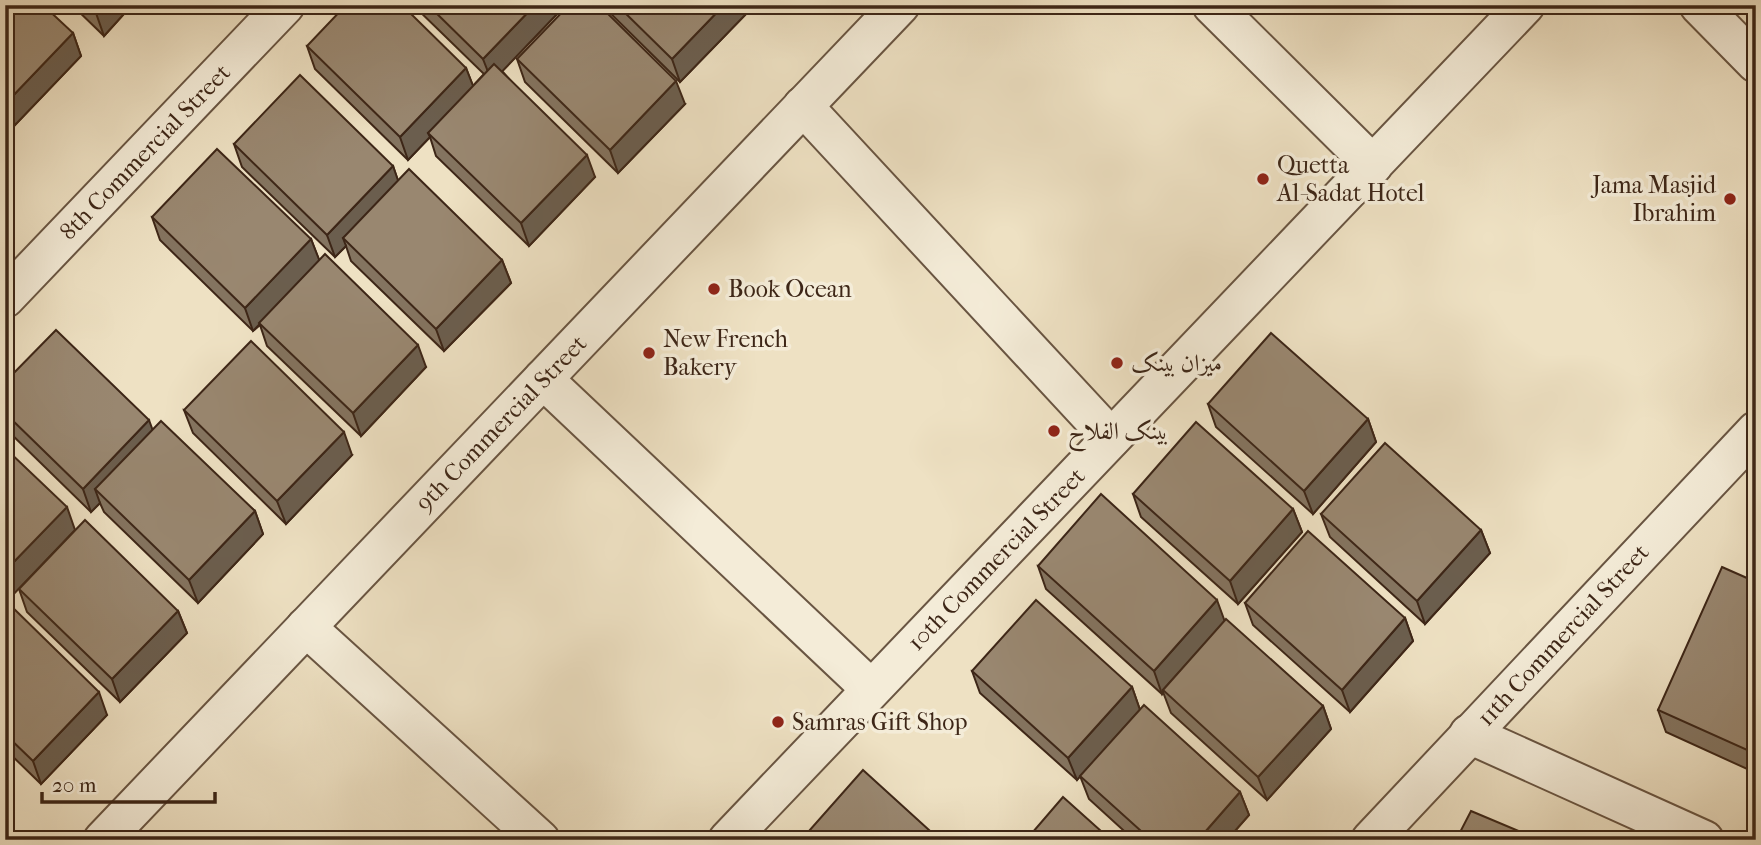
<svg xmlns="http://www.w3.org/2000/svg" width="1761" height="845" viewBox="0 0 1761 845" font-family="'IM FELL French Canon',Amiri,serif">
  <style>
    .lines { fill: none; stroke-linecap: round; stroke-linejoin: round }
    .minor-casing { stroke: #695542; stroke-width: 42 }
    .minor { stroke: #f4ecd8; stroke-width: 38 }
    .wall { fill: #847460; stroke: #3d2617; stroke-width: 2 }
    .shaded-wall { fill: #6b5e4e; stroke: #3d2617; stroke-width: 2 }
    .building { fill: #998770; stroke: #3d2617; stroke-width: 2 }
    .poi-dot { fill: #8f2418; stroke: #f4ecd8; stroke-width: 2.5 }
    .labels { text-anchor: middle; stroke-width: 7; stroke-linejoin: round; paint-order: stroke }
    .street-label { font-size: 24px; fill: #3d2617; stroke: #f4ecd8 }
    .poi-label { font-size: 24px; fill: #3d2617; stroke: #f4ecd8; text-anchor: start }
  </style>
  <rect width="100%" height="100%" fill="#eee1c3"/>
  <filter id="stains"><feTurbulence type="fractalNoise" baseFrequency=".00286" numOctaves="4"/><feColorMatrix values="0 0 0 0 .2 0 0 0 0 .09 0 0 0 0 .02 0 0 0 .5 -.17"/></filter>
  <radialGradient id="worn" r=".72"><stop offset=".6" stop-color="#630" stop-opacity="0"/><stop offset="1" stop-color="#630" stop-opacity=".3"/></radialGradient>
  <g class="lines">
    <defs>
      <g id="minor">
        <path d="M1212,5L1373,165"/>
        <path d="M1699,5L1756,63"/>
        <path d="M803,106L1111,438"/>
        <path d="M5,298L285,5"/>
        <path d="M543,379L871,689"/>
        <path d="M306,627L540,840"/>
        <path d="M1469,734L1704,840"/>
        <path d="M103,840L900,5"/>
        <path d="M728,840L1525,5"/>
        <path d="M1371,840L1756,431"/>
      </g>
    </defs>
    <use href="#minor" class="minor-casing"/>
    <use href="#minor" class="minor"/>
  </g>
  <g class="wall">
    <path d="M5,5L73,33L81,56L15,125L5,116Z"/>
    <path d="M72,5H132L104,36Z"/>
    <path d="M413,5H555L558,13L502,71L595,177L529,246L436,156L430,137L408,160L315,69L307,46L466,68L473,86L484,74Z"/>
    <path d="M605,5H744L747,13L680,82L606,9Z"/>
    <path d="M517,59L685,104L618,173L525,82Z"/>
    <path d="M234,144L393,166L398,181L502,260L511,283L444,351L351,261L346,246L335,257L242,167Z"/>
    <path d="M152,217L311,239L319,260L426,367L361,436L267,346L260,325L253,331L160,240Z"/>
    <path d="M5,382L153,430L255,511L263,534L198,603L104,512L100,503L91,512L5,428Z"/>
    <path d="M1208,404L1368,419L1376,442L1313,514L1216,427Z"/>
    <path d="M184,410L352,455L286,524L193,433Z"/>
    <path d="M1133,494L1293,509L1302,532L1238,604L1141,517Z"/>
    <path d="M1321,514L1481,530L1490,553L1425,624L1330,537Z"/>
    <path d="M1038,566L1224,620L1323,706L1331,729L1267,800L1171,713L1163,692L1162,694L1046,589Z"/>
    <path d="M1756,582V773L1666,732L1658,710Z"/>
    <path d="M19,589L178,611L187,633L120,702L27,612Z"/>
    <path d="M5,602L107,715L41,784L5,749Z"/>
    <path d="M1245,603L1405,618L1413,641L1350,712L1253,625Z"/>
    <path d="M972,671L1132,687L1140,710L1240,792L1249,815L1227,840H1134L1089,799L1080,776L1077,780L980,693Z"/>
  </g>
  <g class="shaded-wall">
    <path d="M103,5H132L104,36L96,13Z"/>
    <path d="M535,5H555L558,13L492,82L483,59Z"/>
    <path d="M724,5H744L747,13L680,82L672,59Z"/>
    <path d="M73,33L81,56L15,125L7,102Z"/>
    <path d="M466,68L475,91L428,133L430,137L408,160L400,137Z"/>
    <path d="M676,81L685,104L618,173L610,150Z"/>
    <path d="M587,155L595,177L529,246L521,223Z"/>
    <path d="M393,166L401,189L343,238L346,246L335,257L327,235Z"/>
    <path d="M311,239L320,262L253,331L245,308Z"/>
    <path d="M502,260L511,283L444,351L436,329Z"/>
    <path d="M418,345L426,367L361,436L353,413Z"/>
    <path d="M1368,419L1376,442L1313,514L1304,491Z"/>
    <path d="M149,420L157,442L95,489L100,503L91,512L83,489Z"/>
    <path d="M344,432L352,455L286,524L277,501Z"/>
    <path d="M67,507L75,530L9,599L5,589V571Z"/>
    <path d="M1293,509L1302,532L1238,604L1230,581Z"/>
    <path d="M255,511L263,534L198,603L189,580Z"/>
    <path d="M1481,530L1490,553L1425,624L1417,601Z"/>
    <path d="M1217,600L1225,622L1163,690V692L1162,694L1154,671Z"/>
    <path d="M178,611L187,633L120,702L112,679Z"/>
    <path d="M1405,618L1413,641L1350,712L1342,690Z"/>
    <path d="M1132,687L1140,710L1077,780L1068,758Z"/>
    <path d="M99,692L107,715L41,784L33,761Z"/>
    <path d="M1323,706L1331,729L1267,800L1258,777Z"/>
    <path d="M1240,792L1249,815L1227,840H1198Z"/>
  </g>
  <g class="building">
    <path d="M5,5H43L73,33L7,102L5,101Z"/>
    <path d="M88,5H103L96,13Z"/>
    <path d="M346,5H402L466,68L400,137L307,46Z"/>
    <path d="M428,5H535L483,59Z"/>
    <path d="M569,5H599L676,81L610,150L517,59Z"/>
    <path d="M617,5H724L672,59Z"/>
    <path d="M494,64L587,155L521,223L428,133Z"/>
    <path d="M300,75L393,166L327,235L234,144Z"/>
    <path d="M217,149L311,239L245,308L152,217Z"/>
    <path d="M409,169L502,260L436,329L343,238Z"/>
    <path d="M325,254L418,345L353,413L259,323Z"/>
    <path d="M56,330L149,420L83,489L5,413V382Z"/>
    <path d="M1271,333L1368,419L1304,491L1208,404Z"/>
    <path d="M251,341L344,432L277,501L184,410Z"/>
    <path d="M161,421L255,511L189,580L95,489Z"/>
    <path d="M1196,422L1293,509L1230,581L1133,494Z"/>
    <path d="M1385,443L1481,530L1417,601L1321,514Z"/>
    <path d="M5,448L67,507L5,571Z"/>
    <path d="M1101,494L1217,600L1154,671L1038,566Z"/>
    <path d="M85,520L178,611L112,679L19,589Z"/>
    <path d="M1308,531L1405,618L1342,690L1245,603Z"/>
    <path d="M1722,567L1756,582V754L1658,710Z"/>
    <path d="M1036,600L1132,687L1068,758L972,671Z"/>
    <path d="M6,601L99,692L33,761L5,734Z"/>
    <path d="M1226,619L1323,706L1258,777L1163,690Z"/>
    <path d="M1144,705L1240,792L1198,840H1151L1080,776Z"/>
    <path d="M863,770L940,840H801Z"/>
    <path d="M1063,797L1111,840H1026Z"/>
    <path d="M1471,811L1540,840H1456Z"/>
  </g>
  <g class="poi-dot">
    <circle cx="1263" cy="179" r="7"/>
    <circle cx="1730" cy="199" r="7"/>
    <circle cx="714" cy="289" r="7"/>
    <circle cx="649" cy="353" r="7"/>
    <circle cx="1117" cy="363" r="7"/>
    <circle cx="1054" cy="431" r="7"/>
    <circle cx="778" cy="722" r="7"/>
  </g>
  <g class="labels">
    <g class="street-label">
      <text transform="translate(145 152) rotate(-46)" y="8">8th Commercial Street</text>
      <text transform="translate(501 423) rotate(-46)" y="8">9th Commercial Street</text>
      <text transform="translate(996 559) rotate(-46)" y="8">10th Commercial Street</text>
      <text transform="translate(1563 635) rotate(-47)" y="8">11th Commercial Street</text>
    </g>
    <g class="poi-label">
      <text x="1277" y="173">Quetta<tspan x="1277" dy="28">Al-Sadat Hotel</tspan></text>
      <text x="1716" y="193" text-anchor="end">Jama Masjid<tspan x="1716" dy="28">Ibrahim</tspan></text>
      <text x="728" y="297">Book Ocean</text>
      <text x="663" y="347">New French<tspan x="663" dy="28">Bakery</tspan></text>
      <text x="1131" y="371">میزان بینک</text>
      <text x="1068" y="439">بینک الفلاح</text>
      <text x="792" y="730">Samras Gift Shop</text>
    </g>
  </g>
  <rect width="1761" height="845" fill="none" stroke="#eee1c3" stroke-width="28"/>
  <rect x="7" y="7" width="1747" height="831" fill="none" stroke="#3d2617" stroke-width="3.5"/>
  <rect x="14" y="14" width="1733" height="817" fill="none" stroke="#3d2617" stroke-width="2"/>
  <path d="M42 792v10h173v-10" fill="none" stroke="#3d2617" stroke-width="3.5"/>
  <text x="52" y="792" font-size="21" fill="#3d2617" stroke="#f4ecd8" stroke-width="5" paint-order="stroke">20 m</text>
  <rect width="100%" height="100%" filter="url(#stains)"/>
  <rect width="100%" height="100%" fill="url(#worn)"/>
</svg>
